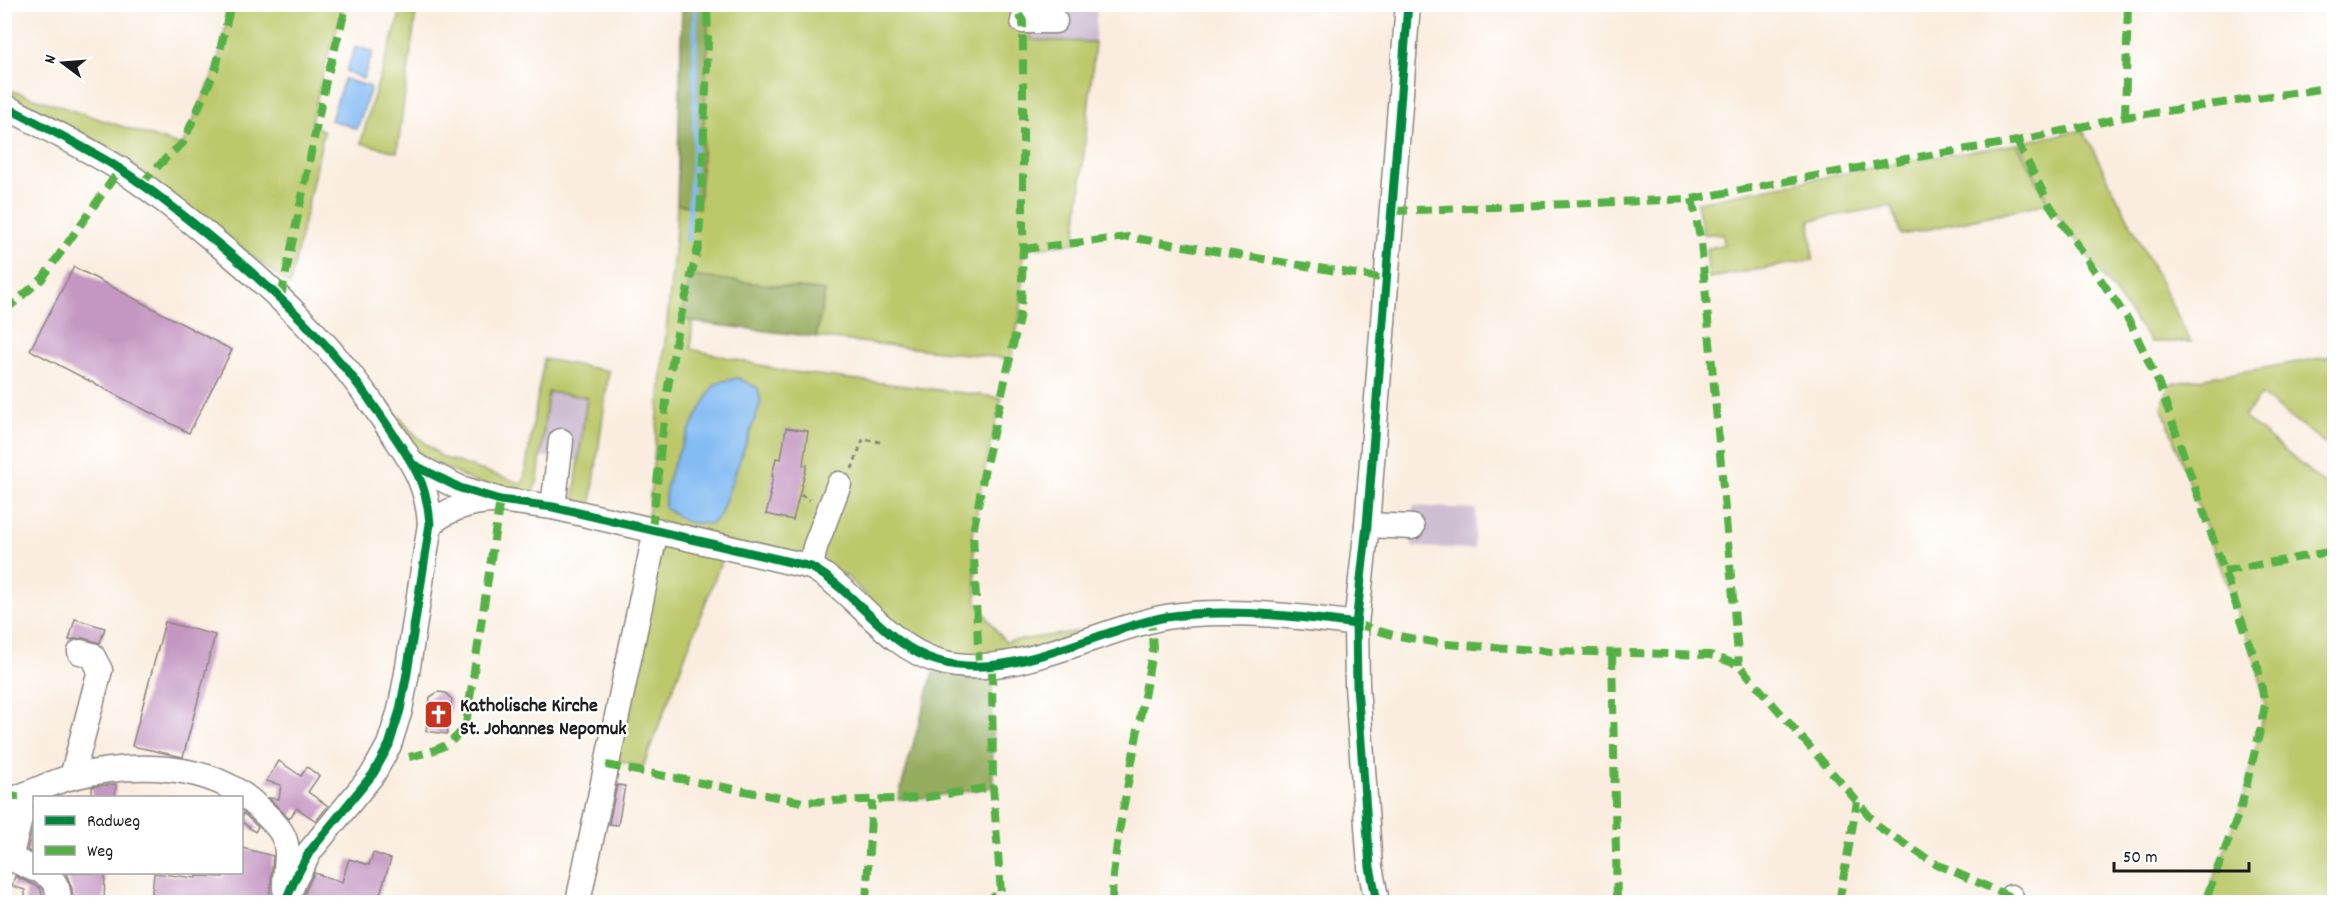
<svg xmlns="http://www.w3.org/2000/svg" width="2339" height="907" viewBox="0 0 2339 907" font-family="Dekko,sans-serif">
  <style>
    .industrial { fill: #cdbed2 }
    .green { fill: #bcc86a; stroke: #6c7243; stroke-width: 1.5 }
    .forest { fill: #95ac5e; stroke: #58643d; stroke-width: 1.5 }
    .water { fill: #83bbf3; stroke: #506c88; stroke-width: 1.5 }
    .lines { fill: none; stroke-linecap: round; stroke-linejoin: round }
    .stream { stroke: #83bbf3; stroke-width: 5 }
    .building { fill: #c496c2 }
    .minor-casing { stroke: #8b847e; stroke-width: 27 }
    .path { stroke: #8b847e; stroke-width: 3; stroke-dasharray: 4.5 4.5; stroke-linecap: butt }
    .minor { stroke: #fff; stroke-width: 24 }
    .quiet { stroke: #55b145; stroke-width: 8; stroke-dasharray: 15 8; stroke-linecap: butt }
    .cycleway-casing { stroke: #fff; stroke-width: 13 }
    .cycleway { stroke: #00873e; stroke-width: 9 }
    .labels { text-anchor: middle; stroke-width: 5; stroke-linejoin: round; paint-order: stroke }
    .poi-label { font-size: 20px; font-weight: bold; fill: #1c1c1c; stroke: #fff; text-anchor: start }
  </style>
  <rect width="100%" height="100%" fill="#fff"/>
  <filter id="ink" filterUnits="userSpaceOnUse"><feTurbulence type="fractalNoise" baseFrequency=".0167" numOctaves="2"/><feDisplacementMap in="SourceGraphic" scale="12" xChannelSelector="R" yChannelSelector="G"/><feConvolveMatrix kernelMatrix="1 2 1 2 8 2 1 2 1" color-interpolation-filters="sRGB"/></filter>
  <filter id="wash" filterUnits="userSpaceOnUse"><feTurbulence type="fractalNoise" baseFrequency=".008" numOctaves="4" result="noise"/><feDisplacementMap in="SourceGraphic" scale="24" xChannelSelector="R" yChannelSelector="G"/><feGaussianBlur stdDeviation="1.35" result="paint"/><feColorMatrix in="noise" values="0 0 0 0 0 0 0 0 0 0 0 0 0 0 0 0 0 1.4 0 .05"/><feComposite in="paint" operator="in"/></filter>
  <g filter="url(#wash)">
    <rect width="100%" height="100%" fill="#faeddf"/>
    <g class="industrial">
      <path d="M1032,5H1097L1095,42L1031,40Z"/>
      <path d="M548,392L587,397L579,461L539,456Z"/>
      <path d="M1413,506L1476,509L1474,549L1412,547Z"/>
    </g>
    <g class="green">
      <path d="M231,5H345L325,65L311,123L324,131L290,285L138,169L5,95L4,88L182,146L216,68Z"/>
      <path d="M400,5H417L397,152L361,143L371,105L399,18Z"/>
      <path d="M707,5H1032L1031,40L1095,42L1075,243L1023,249L1021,310L1011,359L816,337L825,292L681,317L692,322L691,349L785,371L1002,398L984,473L973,533L977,603L1005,642L1096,629L1026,651L956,658L915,643L845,575L811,567L648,518L676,230L677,204L699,207L708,42Z"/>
      <path d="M2083,130L2191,342H2151L2050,205L2019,143Z"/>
      <path d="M2017,144L2048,203L1901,235L1892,206L1810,220L1813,260L1709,278L1706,249L1724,244L1723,234H1703L1697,202L1907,161Z"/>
      <path d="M2334,356V450L2261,395L2244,417L2334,492V902H2205L2241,807L2259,735L2265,705L2258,668L2162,408L2169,384Z"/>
      <path d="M544,359L609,371L591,504L578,502L574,496L587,397L548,392L538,480L532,493L525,495L472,481L420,455L400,428L385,400L411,431L442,457L523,484Z"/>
      <path d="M657,536L724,554L643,767L609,758Z"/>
    </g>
    <g class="forest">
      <path d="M682,5H707L708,42L699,208L677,204Z"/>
      <path d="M690,276L825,291L816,337L692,322L681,317Z"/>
      <path d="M933,673L992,677L993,787L922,798L898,799Z"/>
    </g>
    <g class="water">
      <path d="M356,46L373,52L363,79L346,71Z"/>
      <path d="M344,79L371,87L357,129L331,120Z"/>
      <path d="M738,378L758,388L761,402L720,515L711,524L686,522L665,508C661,473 697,417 714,385L723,381Z"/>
    </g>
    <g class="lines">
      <path class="stream" d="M687,241L695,143V4"/>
    </g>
    <g id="blocks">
      <g class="building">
        <path d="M74,267L232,350L189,433L30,350Z"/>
        <path d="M786,428L808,431L803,465H807L793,520L766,514L771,496H769L773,476H772L776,458L781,459Z"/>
        <path d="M75,619L105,628L100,643L83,638L69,640Z"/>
        <path d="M165,622L215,635L183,757L132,746Z"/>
        <path d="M438,692L446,693L452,700L447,734L426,731L430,697Z"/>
        <path d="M279,761L301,776L307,767L319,776L308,792L328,806L316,821L297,808L289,819L269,798L279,799L281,785L266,781Z"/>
        <path d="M116,784L115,798H92V787Z"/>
        <path d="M617,785L625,786L618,825L609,824Z"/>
        <path d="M243,813L258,827L255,832L242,822Z"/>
        <path d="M34,823V854L27,850Z"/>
        <path d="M242,848L273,856L269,903H151L154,873L196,878V876L223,877L224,873H242Z"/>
        <path d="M373,853L391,859L377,903H315L302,899L314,873L342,882L349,859L369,865Z"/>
        <path d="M66,873H105L104,903H73L72,889Z"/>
        <path d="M15,876L40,888L45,903H25V890L12,886Z"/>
      </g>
    </g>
  </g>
  <g filter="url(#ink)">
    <use href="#blocks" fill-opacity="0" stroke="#8b847e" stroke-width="1.5"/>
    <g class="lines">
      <defs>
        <g id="minor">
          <path d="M1023,21H1055"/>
          <path d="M4,106C43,126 83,146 120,169C152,190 182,214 211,238C277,292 337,349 385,422C409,458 427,479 430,524L407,673L400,710L389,745L373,774L310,851L296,877L285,902"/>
          <path d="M414,465L460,488L500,500L553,507L811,567C857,592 886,646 938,661C1010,683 1095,630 1166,617C1222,608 1300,616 1356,624"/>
          <path d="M553,507L561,441"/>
          <path d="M430,524C448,509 468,502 492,501"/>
          <path d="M1367,525L1412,527"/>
          <path d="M811,567L815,547L839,484"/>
          <path d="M72,777L100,670L92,655L80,652"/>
          <path d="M34,869L10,858L21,815V796C38,790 55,781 72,777C133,762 211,761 259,808C269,818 283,829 286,844C289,859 284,874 285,889"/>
          <path d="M42,872C55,879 59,888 59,902"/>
          <path d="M578,902L656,530"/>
          <path d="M1377,902L1370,867L1357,686L1356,624L1367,525L1408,4"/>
          <path d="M2010,902L2011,897"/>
        </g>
      </defs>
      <use href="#minor" class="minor-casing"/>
      <g class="path">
        <path d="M852,469L863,439L880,442"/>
        <path d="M801,495L810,500"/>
      </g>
      <use href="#minor" class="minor"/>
      <g class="quiet">
        <path d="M2125,117L2128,4"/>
        <path d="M2017,141L2049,204L2131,324L2159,384L2258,668L2265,705L2259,735L2241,807L2205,902"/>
        <path d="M141,184L167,157L183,143L216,68L231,4"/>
        <path d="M1692,199L1701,242L1739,665"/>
        <path d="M1393,211L1692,199L1906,159L2017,141L2125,117L2334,87"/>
        <path d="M1023,249L1128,237L1386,279"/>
        <path d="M281,297L326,81L347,4"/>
        <path d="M4,311L42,279L120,169"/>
        <path d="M652,529L667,393L678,328L699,244L708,42L707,4"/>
        <path d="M2224,571L2334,551"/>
        <path d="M1356,624L1393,635L1444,644L1552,651L1710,655L1739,665L1880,828L1934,863L2011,897L2031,902"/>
        <path d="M1612,653L1617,902"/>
        <path d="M979,667L973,533L984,473L1021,310L1023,249V21L1012,4"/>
        <path d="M409,757C435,751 452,747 466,724L500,500"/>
        <path d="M606,765L803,802L922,798L993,787"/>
        <path d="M4,797L21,796"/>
        <path d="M866,902L872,801"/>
        <path d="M982,902L1001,893L993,787L992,667"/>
        <path d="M1112,902L1113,875L1118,837L1153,648L1151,621"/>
        <path d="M1839,902L1857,802"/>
      </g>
      <defs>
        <g id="cycleway">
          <path d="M4,106C43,126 83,146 120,169C152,190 182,214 211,238C277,292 337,349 385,422C409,458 427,479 430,524L407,673L400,710L389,745L373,774L310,851L296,877L285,902"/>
          <path d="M414,465L460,488L500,500L553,507L811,567C857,592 886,646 938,661C1010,683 1095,630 1166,617C1222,608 1300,616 1356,624"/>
          <path d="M1377,902L1370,867L1357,686L1356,624L1367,525L1408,4"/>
        </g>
      </defs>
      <use href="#cycleway" class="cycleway-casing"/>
      <use href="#cycleway" class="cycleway"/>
    </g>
  </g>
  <defs>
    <symbol id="church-square" viewBox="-11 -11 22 22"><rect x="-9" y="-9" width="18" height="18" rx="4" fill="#c8321e" stroke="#fff"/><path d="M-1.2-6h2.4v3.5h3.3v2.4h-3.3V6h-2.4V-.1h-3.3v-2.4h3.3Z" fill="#fff"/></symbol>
  </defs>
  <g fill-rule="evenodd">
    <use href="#church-square" x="422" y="698" width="33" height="33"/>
  </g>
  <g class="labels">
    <g class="poi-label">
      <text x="460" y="711">Katholische Kirche<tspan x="460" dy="23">St. Johannes Nepomuk</tspan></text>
    </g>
  </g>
  <rect width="2339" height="907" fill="none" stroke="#fff" stroke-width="24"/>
  <rect x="33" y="796" width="210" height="78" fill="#ffffff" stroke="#a4a4a4" stroke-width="1.5"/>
  <rect x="45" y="816" width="30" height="9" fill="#00873e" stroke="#a4a4a4" stroke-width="1.5"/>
  <text x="87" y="826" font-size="18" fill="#1c1c1c">Radweg</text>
  <rect x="45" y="846" width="30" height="9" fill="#55b145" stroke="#a4a4a4" stroke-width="1.5"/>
  <text x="87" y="856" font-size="18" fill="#1c1c1c">Weg</text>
  <g transform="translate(63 63) rotate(286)" stroke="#ffffff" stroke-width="4.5" paint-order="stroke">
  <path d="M0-4.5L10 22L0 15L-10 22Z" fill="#1c1c1c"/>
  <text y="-9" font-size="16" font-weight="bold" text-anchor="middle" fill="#1c1c1c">N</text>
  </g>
  <path d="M2114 862v9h135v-9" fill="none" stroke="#1c1c1c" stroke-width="3"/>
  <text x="2123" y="862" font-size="18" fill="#1c1c1c" stroke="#ffffff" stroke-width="4.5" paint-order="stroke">50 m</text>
</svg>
